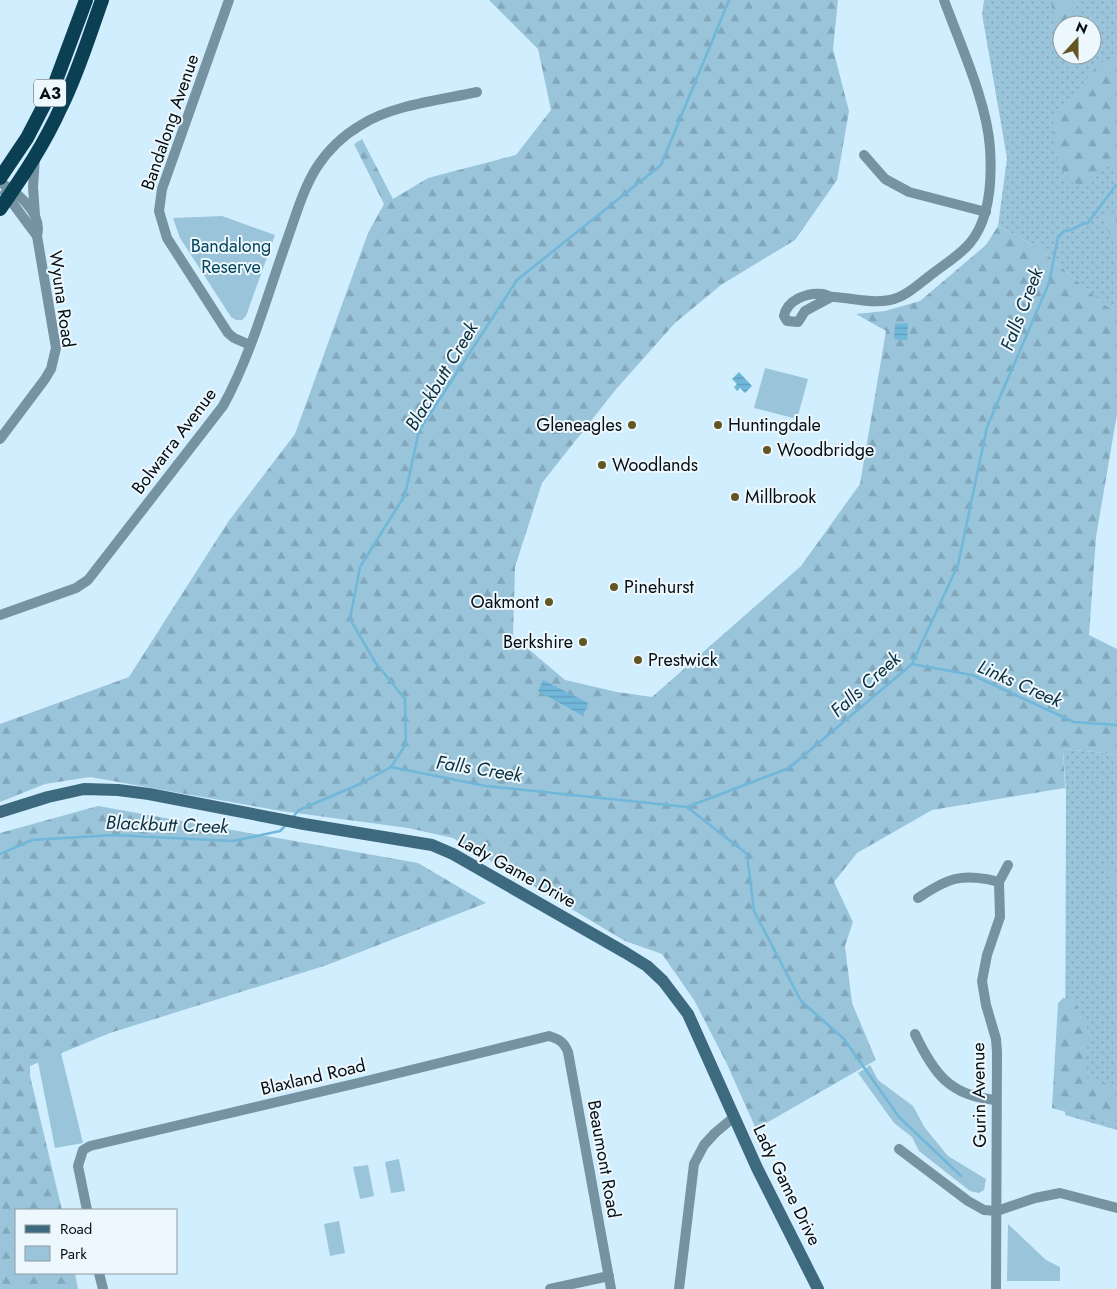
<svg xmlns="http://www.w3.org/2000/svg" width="1117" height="1289" viewBox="0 0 1117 1289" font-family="Jost,sans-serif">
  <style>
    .grass { fill: url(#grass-dots); fill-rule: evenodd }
    .forest { fill: url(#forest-firs) }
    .green { fill: #99c4da }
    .water { fill: url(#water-rules) }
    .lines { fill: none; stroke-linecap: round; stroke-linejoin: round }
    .stream { stroke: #70b7da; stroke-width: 2.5 }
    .minor { stroke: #7693a2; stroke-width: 10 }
    .secondary { stroke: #3e6a80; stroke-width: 12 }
    .trunk { stroke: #0a3f54; stroke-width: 14 }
    .poi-dot { fill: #635623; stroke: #edf8fe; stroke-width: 2 }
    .labels { text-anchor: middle; stroke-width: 4; stroke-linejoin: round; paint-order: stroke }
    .shield { fill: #edf8fe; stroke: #4b545a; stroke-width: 1 }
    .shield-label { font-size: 16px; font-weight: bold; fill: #050e13 }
    .street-label { font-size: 18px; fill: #050e13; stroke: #edf8fe }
    .park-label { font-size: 18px; fill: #04445c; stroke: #edf8fe }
    .poi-label { font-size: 18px; fill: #050e13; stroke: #edf8fe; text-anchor: start }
    .water-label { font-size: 19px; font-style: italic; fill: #0d2f3e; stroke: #edf8fe }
  </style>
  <defs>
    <pattern id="grass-dots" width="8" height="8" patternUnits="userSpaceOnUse" patternTransform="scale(1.25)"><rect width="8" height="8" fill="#99c4da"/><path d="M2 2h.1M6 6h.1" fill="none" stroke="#82a7ba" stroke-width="1.8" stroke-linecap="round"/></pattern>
    <pattern id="forest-firs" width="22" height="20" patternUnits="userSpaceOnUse" patternTransform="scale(1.25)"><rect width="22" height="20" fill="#99c4da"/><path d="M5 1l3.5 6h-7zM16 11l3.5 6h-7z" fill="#82a7ba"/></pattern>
    <pattern id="water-rules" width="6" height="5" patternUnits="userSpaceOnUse" patternTransform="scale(1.25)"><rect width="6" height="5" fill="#70b7da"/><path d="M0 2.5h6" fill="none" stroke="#609cba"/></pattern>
  </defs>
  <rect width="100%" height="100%" fill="#d1eefe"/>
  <g class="grass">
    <path d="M984,0H1117V310L1106,306L1039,248L998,226L1007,158L982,14ZM1062,25H1092V55H1062Z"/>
    <path d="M1063,749L1105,753L1117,756V1130L1065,1115L1066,794Z"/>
  </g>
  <g class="forest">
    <path d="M489,0H838L833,49L849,111L837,180L795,240L721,285L675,323L617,388L542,483L515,567L513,636L565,680L617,692L652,697L801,566L860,484L886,331L856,314L885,311L920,301L986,245L998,226L1039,248L1106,306L1117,310V414L1096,537L1089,635L1117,649V756L1105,753L1063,749L1065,788L932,810L857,853L834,882L853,922L845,946L852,1003L876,1060L756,1129L726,1062L694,1000L662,954L625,941L453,838L408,828L281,811L90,777L45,784L0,802V724L129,677L228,522L295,434L368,233L384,204L354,144L362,139L393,199L428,178L516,155L551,110L538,49Z"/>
    <path d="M1051,0H1073V14L1068,25H1062V27L1054,25Z"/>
    <path d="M1111,56H1117V163L1104,167L1091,183C1085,184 1079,185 1075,184C1056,176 1055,137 1053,120L1098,65Z"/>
    <path d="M1110,210L1117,219V241C1108,234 1104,224 1107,212Z"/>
    <path d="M98,806L418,863L486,903L327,965L110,1033L30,1066V1076L62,1210H16V1273H75L78,1289H0V833Z"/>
    <path d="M1117,864V898L1111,889L1107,867Z"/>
    <path d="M1063,998L1074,999L1089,1032L1084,1076L1117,1087V1126L1052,1108L1058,1003Z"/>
  </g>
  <g class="green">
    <path d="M222,216L275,235L246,316L242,320H236L231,317L180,238L173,218Z"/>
    <path d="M765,368L808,379L797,419L754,408Z"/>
    <path d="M61,1053L83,1143L55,1148L38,1062Z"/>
    <path d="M870,1065L878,1080L913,1106L925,1128L948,1156L986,1179L984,1190L979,1193L970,1191L919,1151L912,1137L894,1123L858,1073Z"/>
    <path d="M399,1159L405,1191L391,1193L385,1162Z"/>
    <path d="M368,1165L374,1196L360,1199L353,1167Z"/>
    <path d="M339,1221L345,1253L330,1256L324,1224Z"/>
    <path d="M1008,1224L1046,1260L1060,1267V1281H1007Z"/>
  </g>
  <g class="water">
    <path d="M908,323L907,340L894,339L895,324Z"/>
    <path d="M739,372L752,386L745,393L740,388L737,391L734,387L737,384L732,379Z"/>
    <path d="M543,680L588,703L583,716L538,691Z"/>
  </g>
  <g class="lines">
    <g class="stream">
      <path d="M912,664L972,675L1074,722L1117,725"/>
      <path d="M391,767L486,786L687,807L789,768L912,664L958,565L987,427L1049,283L1058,237L1064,231C1075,231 1077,224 1088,223L1116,185"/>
      <path d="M687,807L747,854L754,911L801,1001L844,1039L899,1117L961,1176"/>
      <path d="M292,818L299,810L360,784L391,767L406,744L405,699L375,662L350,619L360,567L405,495L419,431L517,280L661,165L729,0"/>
      <path d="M0,854L32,840L113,835L233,841L280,831L285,826"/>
    </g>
    <g class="minor">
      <path d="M229,0L162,189L159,211L167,238L228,333L234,338L250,345"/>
      <path d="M864,155L885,179L909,192L986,212"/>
      <path d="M0,182C17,193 43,212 37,236L56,348L51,369L45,379L0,439"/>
      <path d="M5,193L37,236"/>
      <path d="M35,215L33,187L35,157"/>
      <path d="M831,297L805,311L798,322L787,321L784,316C787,300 807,292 823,294C827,295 830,297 834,297C852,298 872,304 890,300C906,297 920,283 932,274C945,264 960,255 970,243C991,218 992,179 990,148C987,102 960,44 944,0"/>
      <path d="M0,615L76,588L88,580L223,406C251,355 267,296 287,240C296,215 303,189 317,167C328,150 344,135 361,125C392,105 441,100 477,92"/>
      <path d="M918,898C929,891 942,882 955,879C968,876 986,878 999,882"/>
      <path d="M915,1034C934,1074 950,1096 996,1100"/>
      <path d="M899,1149L968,1201L984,1210L997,1211L1035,1198L1060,1193L1117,1208"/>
      <path d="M87,1210L78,1166L83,1150L90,1146L362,1082L549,1036C559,1039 564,1042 568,1052L611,1289"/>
      <path d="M99,1273L103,1289"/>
      <path d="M550,1289L609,1276"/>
      <path d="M679,1289L694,1164L704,1145L715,1133L734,1117"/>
      <path d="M996,1289L997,1052L996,1039L986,1005L982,981L987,955L1000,917L999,882L1008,865"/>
    </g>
    <path class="secondary" d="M0,812L48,797L84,789L118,790L149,794L304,824L432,845L453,854L626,953L647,966L663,981L688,1014L757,1168L818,1289"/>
    <g class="trunk">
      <path d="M0,178L27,138L54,86L86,0"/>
      <path d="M0,209C23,176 45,143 61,107C78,73 89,36 102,0"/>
    </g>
  </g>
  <g class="poi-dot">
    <circle cx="632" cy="425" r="5"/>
    <circle cx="718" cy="425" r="5"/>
    <circle cx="767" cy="450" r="5"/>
    <circle cx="602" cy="465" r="5"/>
    <circle cx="735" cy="497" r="5"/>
    <circle cx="614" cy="587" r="5"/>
    <circle cx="549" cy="602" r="5"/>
    <circle cx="583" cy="642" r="5"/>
    <circle cx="638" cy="660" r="5"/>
  </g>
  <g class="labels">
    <rect class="shield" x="34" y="79.5" width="32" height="27" rx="4"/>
    <g class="shield-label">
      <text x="50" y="99">A3</text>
    </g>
    <g class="street-label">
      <text transform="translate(170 122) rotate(-71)" y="6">Bandalong Avenue</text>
      <text transform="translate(62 299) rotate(82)" y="6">Wyuna Road</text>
      <text transform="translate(174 441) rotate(-53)" y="6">Bolwarra Avenue</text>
      <text transform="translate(517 871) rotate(29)" y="6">Lady Game Drive</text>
      <text transform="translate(313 1077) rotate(-13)" y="6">Blaxland Road</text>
      <text transform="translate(979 1095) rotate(-91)" y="6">Gurin Avenue</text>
      <text transform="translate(604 1159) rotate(80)" y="6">Beaumont Road</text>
      <text transform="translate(787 1185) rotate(64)" y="6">Lady Game Drive</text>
    </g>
    <g class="park-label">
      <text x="231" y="252">Bandalong<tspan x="231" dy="21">Reserve</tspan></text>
    </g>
    <g class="poi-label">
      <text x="622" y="431" text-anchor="end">Gleneagles</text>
      <text x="728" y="431">Huntingdale</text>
      <text x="777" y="456">Woodbridge</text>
      <text x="612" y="471">Woodlands</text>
      <text x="745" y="503">Millbrook</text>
      <text x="624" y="593">Pinehurst</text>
      <text x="539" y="608" text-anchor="end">Oakmont</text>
      <text x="573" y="648" text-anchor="end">Berkshire</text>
      <text x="648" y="666">Prestwick</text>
    </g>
    <g class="water-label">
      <text transform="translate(1021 309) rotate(-69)" y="7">Falls Creek</text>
      <text transform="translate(441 376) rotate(-59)" y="7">Blackbutt Creek</text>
      <text transform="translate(1020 683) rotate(24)" y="7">Links Creek</text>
      <text transform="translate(865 684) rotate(-42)" y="7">Falls Creek</text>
      <text transform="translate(479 768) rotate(9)" y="7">Falls Creek</text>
      <text transform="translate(167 824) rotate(2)" y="7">Blackbutt Creek</text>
    </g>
  </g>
  <rect x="15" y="1209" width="162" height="65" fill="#edf8fe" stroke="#909aa0"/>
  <rect x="25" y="1225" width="25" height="8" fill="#3e6a80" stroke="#909aa0"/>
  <text x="60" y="1234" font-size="15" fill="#050e13">Road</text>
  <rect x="25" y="1246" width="25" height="15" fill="#99c4da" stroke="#909aa0"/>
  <text x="60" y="1259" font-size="15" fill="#050e13">Park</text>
  <g transform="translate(1077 40) rotate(21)"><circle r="24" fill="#edf8fe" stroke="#909aa0"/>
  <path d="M0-4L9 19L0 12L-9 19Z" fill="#635623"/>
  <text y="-8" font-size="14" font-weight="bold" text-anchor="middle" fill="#050e13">N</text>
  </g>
</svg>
